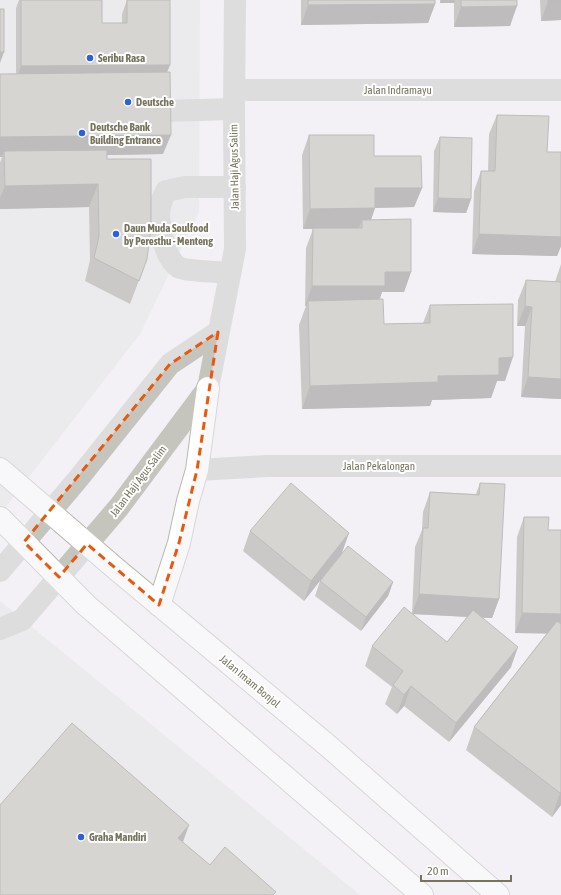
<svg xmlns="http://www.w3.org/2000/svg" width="561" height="895" viewBox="0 0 561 895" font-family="'Asap Condensed',sans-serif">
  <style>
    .built { fill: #e3e2e2 }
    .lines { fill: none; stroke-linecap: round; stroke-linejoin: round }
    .major-casing { stroke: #b8b7af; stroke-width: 24 }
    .minor { stroke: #c5c5be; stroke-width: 22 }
    .major { stroke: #fff; stroke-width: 22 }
    .wall { fill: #9c9a90 }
    .shaded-wall { fill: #7f7d75 }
    .building { fill: #b5b3a7; stroke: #7f7d75 }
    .marked { fill: none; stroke: #e8590c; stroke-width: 3; stroke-dasharray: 8 5; stroke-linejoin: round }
    .poi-dot { fill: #2b61db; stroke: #fff; stroke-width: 1.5 }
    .labels { text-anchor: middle; stroke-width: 4; stroke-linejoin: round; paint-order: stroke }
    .poi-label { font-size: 11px; font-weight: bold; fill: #76745d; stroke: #fff; text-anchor: start }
    .street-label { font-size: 11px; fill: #76745d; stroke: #fff }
  </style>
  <rect width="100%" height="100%" fill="#f3f1f5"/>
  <g class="built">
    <path d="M0,0H200L199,212L140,334L0,514Z"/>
    <path d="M0,601L360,895H0Z"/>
  </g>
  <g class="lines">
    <defs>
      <g id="major">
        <path d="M0,469L115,568L327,745L498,895"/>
        <path d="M0,518L86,605L422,895"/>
        <path d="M159,605L179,543L188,501L197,470L208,388"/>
      </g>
    </defs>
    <use href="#major" class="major-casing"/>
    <g class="minor">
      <path d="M235,90H561"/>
      <path d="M163,111L234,109"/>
      <path d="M230,273C220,272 184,271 178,267C165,258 160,230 159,215C159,207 162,199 166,191L185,187H235"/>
      <path d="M197,470L267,466H561"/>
      <path d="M0,571L78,479L170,364L218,332"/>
      <path d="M0,629L22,620L59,577L119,507L208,388L235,249L234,109L235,0"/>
    </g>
    <use href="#major" class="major"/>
  </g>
  <g class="wall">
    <path d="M19,0H102V23H122V14L127,0L170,65L167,72L163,154L107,155V159L147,259L130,304L85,281L90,260L89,207L0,209V163L2,157H0V74H16V8Z"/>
    <path d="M301,0H435V4L428,23L301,25Z"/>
    <path d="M440,0H517L510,26L454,27V3H440Z"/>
    <path d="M540,0H561V20L541,21Z"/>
    <path d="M497,115L547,152H561V246L557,256L472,254L474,191L481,171H488L489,134Z"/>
    <path d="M309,135L374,156L422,188L414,207L375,208L371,220L411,272L404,292H382L380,299L384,324L423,323L430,305L505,381H497L491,398L432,400L430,406L302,409L299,325L306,306H305L306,248L313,229H303L302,155Z"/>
    <path d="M440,137L471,199L466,213L433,212L434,151Z"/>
    <path d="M561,264V399L521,397L525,326H517L518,300L526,280L555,282Z"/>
    <path d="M480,483L499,599L492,618H482L511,667L449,742L404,706L397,714L385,704L392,687L365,666L372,646L447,642L467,617L412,614L415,547L422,530L423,512L430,492L476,494Z"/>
    <path d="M524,517L548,530H561V805L552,817L466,750L474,727L547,633H515L517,537Z"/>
    <path d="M250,531L342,553L304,601L243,551Z"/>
    <path d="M320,581L393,582L388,596L361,631L315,596Z"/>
  </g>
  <g class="shaded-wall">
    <path d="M441,0H455L454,3H440Z"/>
    <path d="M548,1H561V20L541,21Z"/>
    <path d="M435,4L428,23L301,25L308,5Z"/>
    <path d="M517,6L510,26L454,27L461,7Z"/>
    <path d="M0,52H4L0,63Z"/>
    <path d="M170,65L164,79L16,80L21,66Z"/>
    <path d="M171,135L163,154L4,157V151L2,157H0V137Z"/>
    <path d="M98,184L89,207L0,209V198L5,186Z"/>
    <path d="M375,188H422L414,207L368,208Z"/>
    <path d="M438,198L471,199L466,213L433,212Z"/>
    <path d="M375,208L368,228L362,220L359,228L303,229L310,209Z"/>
    <path d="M479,234L561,237V246L557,256L472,254Z"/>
    <path d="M385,272H411L404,292H382L377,306L308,301L306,306H305L312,286Z"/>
    <path d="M525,306L532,307L525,326H517Z"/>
    <path d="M513,357L505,381H497L491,398L432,400L430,406L302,409L310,386L438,376L499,358Z"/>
    <path d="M528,377L561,379V399L521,397Z"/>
    <path d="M349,533L342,553L304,601L311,581Z"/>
    <path d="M393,582L388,596L361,631L366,617Z"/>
    <path d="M419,594L499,599L492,618L412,614Z"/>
    <path d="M522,613L561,614V634L515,633Z"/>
    <path d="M518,647L511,667L449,742L456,723Z"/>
    <path d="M411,686L404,706L397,714L404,695Z"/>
    <path d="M561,792V805L552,817L560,793Z"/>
    <path d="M189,825L179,853L178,838Z"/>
  </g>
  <g class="building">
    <path d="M21,0H102V23H127V0H170V65L21,66Z"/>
    <path d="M308,0H435V4L308,5Z"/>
    <path d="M461,0H517V6L461,7Z"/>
    <rect x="548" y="0" width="13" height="1"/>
    <rect x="0" y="9" width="4" height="43"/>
    <path d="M170,72L171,135L0,137V74Z"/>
    <path d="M497,115L549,116L547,152H561V237L479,234L481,171H495Z"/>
    <path d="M309,135H374V156H421L422,188H375V208L310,209Z"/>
    <path d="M440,137L472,138L471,199L438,198Z"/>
    <path d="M107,150V159H151V229L147,259L139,281L94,258L99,236L98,184L5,186L4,151Z"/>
    <path d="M411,219V272H385V286H312L313,228H362V220Z"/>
    <path d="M526,280L561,282V379L528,377L532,307L525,306Z"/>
    <path d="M383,299L384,324L430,323V305L513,304V357L499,358V375L438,376V382L310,386L308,301Z"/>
    <path d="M291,483L349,533L311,581L250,531Z"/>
    <path d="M480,483L505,484L499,599L419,594L423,528H428L430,492L479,495Z"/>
    <path d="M524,517H549L548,530H561V614L522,613Z"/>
    <path d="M348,546L393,582L366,617L320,581Z"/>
    <path d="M404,607L447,642L473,610L518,647L456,723L411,686L404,695L393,685L403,671L372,646Z"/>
    <path d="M557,621L561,624V792L560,793L474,727Z"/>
    <path d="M72,723L189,825L178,838L210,865L225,847L276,892L273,895H0V805Z"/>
  </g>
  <path d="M0 0H561V895H0ZM218,332L197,470L179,543L159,605L87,544L59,577L24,542L170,364Z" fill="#f3f1f5" fill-opacity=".55" fill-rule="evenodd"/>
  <path class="marked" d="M218,332L197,470L179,543L159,605L87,544L59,577L24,542L170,364Z"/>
  <g class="poi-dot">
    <circle cx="90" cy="58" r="4"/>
    <circle cx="128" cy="102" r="4"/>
    <circle cx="82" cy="133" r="4"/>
    <circle cx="116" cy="234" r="4"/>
    <circle cx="81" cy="837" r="4"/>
  </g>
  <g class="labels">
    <g class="poi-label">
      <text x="98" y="62">Seribu Rasa</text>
      <text x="136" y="106">Deutsche</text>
      <text x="90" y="131">Deutsche Bank<tspan x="90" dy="13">Building Entrance</tspan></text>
      <text x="124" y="232">Daun Muda Soulfood<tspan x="124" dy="13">by Peresthu - Menteng</tspan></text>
      <text x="89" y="841">Graha Mandiri</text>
    </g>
    <g class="street-label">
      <text x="398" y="94">Jalan Indramayu</text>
      <text transform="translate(234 167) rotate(-91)" y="4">Jalan Haji Agus Salim</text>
      <text x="379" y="470">Jalan Pekalongan</text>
      <text transform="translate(138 481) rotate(-53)" y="4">Jalan Haji Agus Salim</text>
      <text transform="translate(250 681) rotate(40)" y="4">Jalan Imam Bonjol</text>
    </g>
  </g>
  <path d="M421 875v6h90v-6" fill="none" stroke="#76745d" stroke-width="2"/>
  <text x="427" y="875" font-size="12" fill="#76745d" stroke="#ffffff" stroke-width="3" paint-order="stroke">20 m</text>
</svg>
